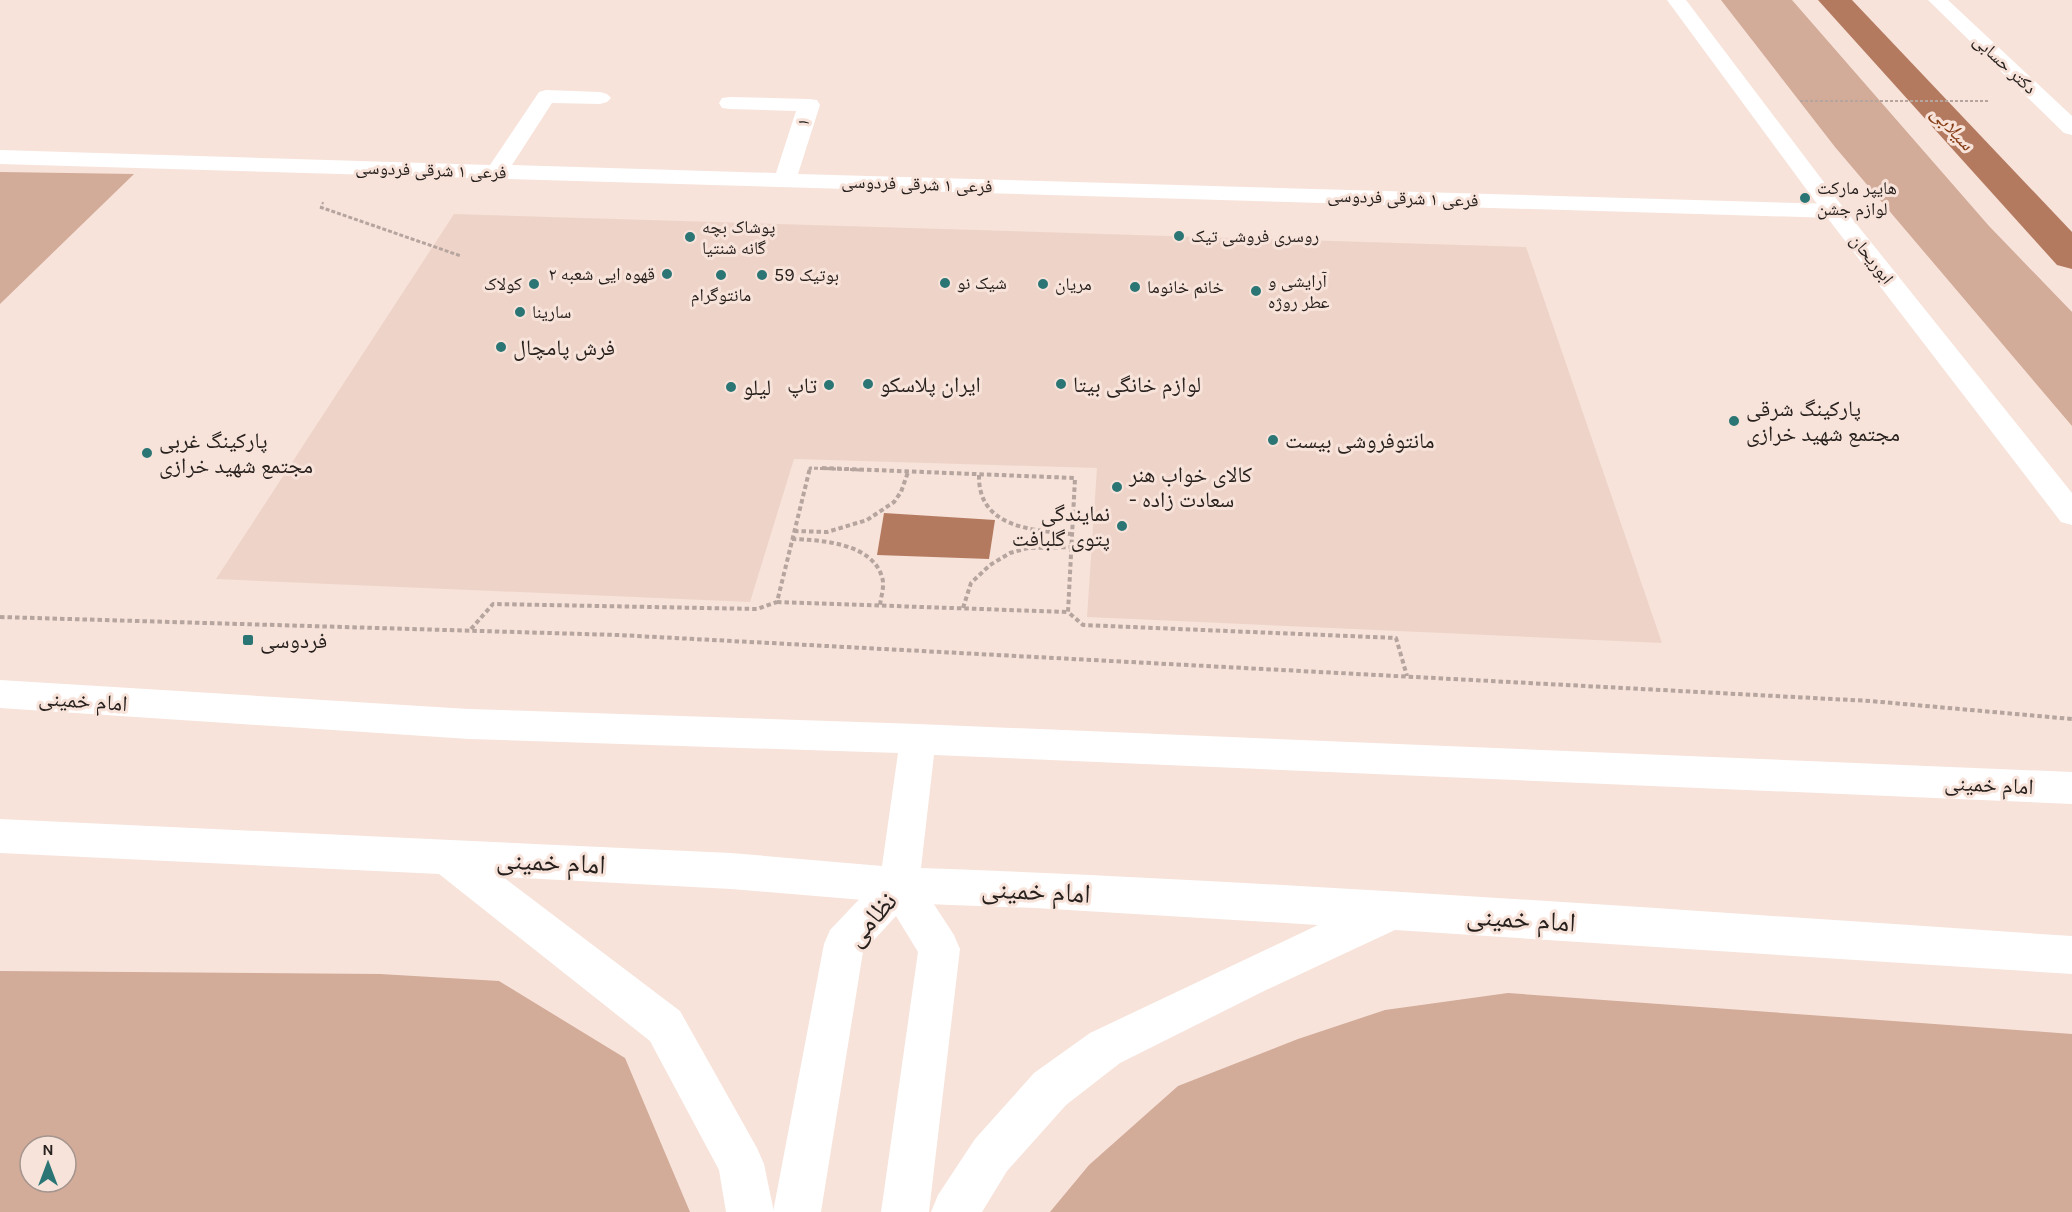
<svg xmlns="http://www.w3.org/2000/svg" width="2072" height="1212" viewBox="0 0 2072 1212" font-family="Karla,'Noto Naskh Arabic',sans-serif">
  <style>
    .built { fill: #eed3c8 }
    .green { fill: #d2ab99; fill-rule: evenodd }
    .water { fill: #b47a60 }
    .lines { fill: none; stroke-linecap: round; stroke-linejoin: round }
    .canal { fill: #b47a60; fill-rule: evenodd }
    .path-far2 { stroke: #b5a59e; stroke-width: 2; stroke-dasharray: 3 2; stroke-linecap: butt }
    .path-far1 { stroke: #b5a59e; stroke-width: 3; stroke-dasharray: 4 2; stroke-linecap: butt }
    .path { stroke: #b5a59e; stroke-width: 4; stroke-dasharray: 4.5 3; stroke-linecap: butt }
    .minor { fill: #fff; fill-rule: evenodd }
    .secondary { fill: #fff; fill-rule: evenodd }
    .primary { fill: #fff; fill-rule: evenodd }
    .poi-dot { fill: #2b7575; stroke: #f7e3da; stroke-width: 2 }
    .labels { text-anchor: middle; stroke-width: 6; stroke-linejoin: round; paint-order: stroke }
    .far-street-label { font-size: 18px; fill: #27201d; stroke: #f7e3da }
    .far-poi-label { font-size: 18px; fill: #27201d; stroke: #f7e3da; text-anchor: start }
    .far-water-label { font-size: 20px; font-style: italic; fill: #853c15; stroke: #f7e3da }
    .poi-label { font-size: 22px; fill: #27201d; stroke: #f7e3da; text-anchor: start }
    .street-label { font-size: 22px; fill: #27201d; stroke: #f7e3da }
    .near-street-label { font-size: 27px; fill: #27201d; stroke: #f7e3da }
  </style>
  <rect width="100%" height="100%" fill="#f7e3da"/>
  <path class="built" d="M454,214L1526,247L1662,643L1087,617L1097,468L794,459L750,602L216,579Z"/>
  <g class="green">
    <path d="M1721,0H1792L1989,226L2072,312V426L1835,147Z"/>
    <path d="M0,172L134,174L0,304Z"/>
    <path d="M0,971L380,974L499,981L625,1058L690,1212H0ZM30,1146H66V1182H30Z"/>
    <path d="M1508,993L2072,1034V1212H1050L1089,1165L1178,1086L1298,1039L1385,1010Z"/>
  </g>
  <path class="water" d="M884,513L995,520L989,559L877,555Z"/>
  <g class="lines">
    <path class="canal" d="M1818,0H1852L2072,232V269L2057,265Z"/>
    <g class="path-far2">
      <path d="M1800,101H1990"/>
      <path d="M321,209L323,202"/>
    </g>
    <g class="path-far1">
      <path d="M320,207L461,256"/>
      <path d="M810,470V468L862,470"/>
    </g>
    <g class="path">
      <path d="M822,468L1075,478L1068,612L1083,625L1396,638L1407,676"/>
      <path d="M979,475C978,527 1030,530 1071,534"/>
      <path d="M794,531L827,532L867,520L894,502L901,492L908,472"/>
      <path d="M792,539C821,540 872,543 882,577C885,586 881,596 880,605"/>
      <path d="M777,602L1068,612"/>
      <path d="M963,608L971,583L990,565L1010,553L1028,548L1071,547"/>
      <path d="M0,617L618,635L1870,701L2072,719"/>
      <path d="M471,629L493,604L757,609L777,602L810,468"/>
    </g>
    <path class="minor" d="M546,90L600,92L607,94L611,98L607,102L600,104L552,103L512,165L776,173L796,111L730,109L722,108L719,103L722,98L730,97L809,99L817,100L820,105L798,174L1834,204L1842,206L1846,211L1842,216L1834,218L0,164V150L490,165L539,92Z"/>
    <g class="secondary">
      <path d="M1667,0H1686L1842,206L2072,493V525L2061,522L1826,216Z"/>
      <path d="M1928,0H1948L2072,116V135L2064,133Z"/>
      <path d="M899,867L913,872L954,935L960,949L929,1212H881L918,952L896,916L863,952L821,1212H773L824,944L830,930L885,872Z"/>
    </g>
    <path class="primary" d="M0,680L469,709L918,724L2072,772V804L934,755L921,868C1305,882 1689,911 2072,936V974L1395,930L1266,990L1120,1063L1066,1105L1007,1171L982,1212H931L938,1195L975,1139L1034,1073L1090,1033L1318,925L1035,908L899,903L731,889L503,877L680,1011L757,1148L764,1164L774,1212H726L719,1170L650,1041L439,874L0,853V819L731,853L882,866L898,753L469,739L0,708Z"/>
  </g>
  <g class="poi-dot">
    <circle cx="1805" cy="198" r="6"/>
    <circle cx="1179" cy="236" r="6"/>
    <circle cx="690" cy="237" r="6"/>
    <circle cx="667" cy="274" r="6"/>
    <circle cx="721" cy="275" r="6"/>
    <circle cx="762" cy="275" r="6"/>
    <circle cx="945" cy="283" r="6"/>
    <circle cx="534" cy="284" r="6"/>
    <circle cx="1043" cy="284" r="6"/>
    <circle cx="1135" cy="287" r="6"/>
    <circle cx="1256" cy="291" r="6"/>
    <circle cx="520" cy="312" r="6"/>
    <circle cx="501" cy="347" r="6"/>
    <circle cx="868" cy="384" r="6"/>
    <circle cx="1061" cy="384" r="6"/>
    <circle cx="829" cy="385" r="6"/>
    <circle cx="731" cy="387" r="6"/>
    <circle cx="1734" cy="421" r="6"/>
    <circle cx="1273" cy="440" r="6"/>
    <circle cx="147" cy="453" r="6"/>
    <circle cx="1117" cy="487" r="6"/>
    <circle cx="1122" cy="526" r="6"/>
    <rect x="242" y="634" width="12" height="12" rx="3"/>
  </g>
  <g class="labels">
    <g class="far-street-label">
      <text transform="translate(2005 64) rotate(43)" y="6">دکتر حسابی</text>
      <text transform="translate(803 122) rotate(-72)" y="6">۱</text>
      <text transform="translate(431 170) rotate(2)" y="6">فرعی ۱ شرقی فردوسی</text>
      <text transform="translate(917 184) rotate(2)" y="6">فرعی ۱ شرقی فردوسی</text>
      <text transform="translate(1403 198) rotate(2)" y="6">فرعی ۱ شرقی فردوسی</text>
      <text transform="translate(1872 259) rotate(52)" y="6">ابوریحان</text>
    </g>
    <g class="far-poi-label">
      <text x="1817" y="194">هایپر مارکت<tspan x="1817" dy="21">لوازم جشن</tspan></text>
      <text x="702" y="233">پوشاک بچه<tspan x="702" dy="21">گانه شنتیا</tspan></text>
      <text x="1191" y="242">روسری فروشی تیک</text>
      <text x="655" y="280" text-anchor="end">قهوه ایی شعبه ۲</text>
      <text x="774" y="281">بوتیک 59</text>
      <text x="1268" y="287">آرایشی و<tspan x="1268" dy="21">عطر روژه</tspan></text>
      <text x="957" y="289">شیک نو</text>
      <text x="522" y="290" text-anchor="end">کولاک</text>
      <text x="1055" y="290">مریان</text>
      <text x="1147" y="293">خانم خانوما</text>
      <text x="721" y="301" text-anchor="middle">مانتوگرام</text>
      <text x="532" y="318">سارینا</text>
    </g>
    <g class="far-water-label">
      <text transform="translate(1953 128) rotate(47)" y="7">سیلابی</text>
    </g>
    <g class="poi-label">
      <text x="513" y="355">فرش پامچال</text>
      <text x="880" y="392">ایران پلاسکو</text>
      <text x="1073" y="392">لوازم خانگی بیتا</text>
      <text x="817" y="393" text-anchor="end">تاپ</text>
      <text x="743" y="395">لیلو</text>
      <text x="1746" y="416">پارکینگ شرقی<tspan x="1746" dy="25">مجتمع شهید خرازی</tspan></text>
      <text x="159" y="448">پارکینگ غربی<tspan x="159" dy="25">مجتمع شهید خرازی</tspan></text>
      <text x="1285" y="448">مانتوفروشی بیست</text>
      <text x="1129" y="482">کالای خواب هنر<tspan x="1129" dy="25">- سعادت زاده</tspan></text>
      <text x="1110" y="521" text-anchor="end">نمایندگی<tspan x="1110" dy="25">پتوی گلبافت</tspan></text>
      <text x="260" y="648">فردوسی</text>
    </g>
    <g class="street-label">
      <text transform="translate(83 700) rotate(4)" y="8">امام خمینی</text>
      <text transform="translate(1989 784) rotate(3)" y="8">امام خمینی</text>
    </g>
    <g class="near-street-label">
      <text transform="translate(551 862) rotate(3)" y="9">امام خمینی</text>
      <text transform="translate(1036 891) rotate(3)" y="9">امام خمینی</text>
      <text transform="translate(871 919) rotate(-48)" y="9">نظامی</text>
      <text transform="translate(1521 919) rotate(4)" y="9">امام خمینی</text>
    </g>
  </g>
  <g transform="translate(48 1164)"><circle r="28" fill="#f7e3da" stroke="#a4958e" stroke-width="1.5"/>
  <path d="M0-4.5L10 22L0 15L-10 22Z" fill="#2b7575"/>
  <text y="-9" font-size="16" font-weight="bold" text-anchor="middle" fill="#27201d">N</text>
  </g>
</svg>
